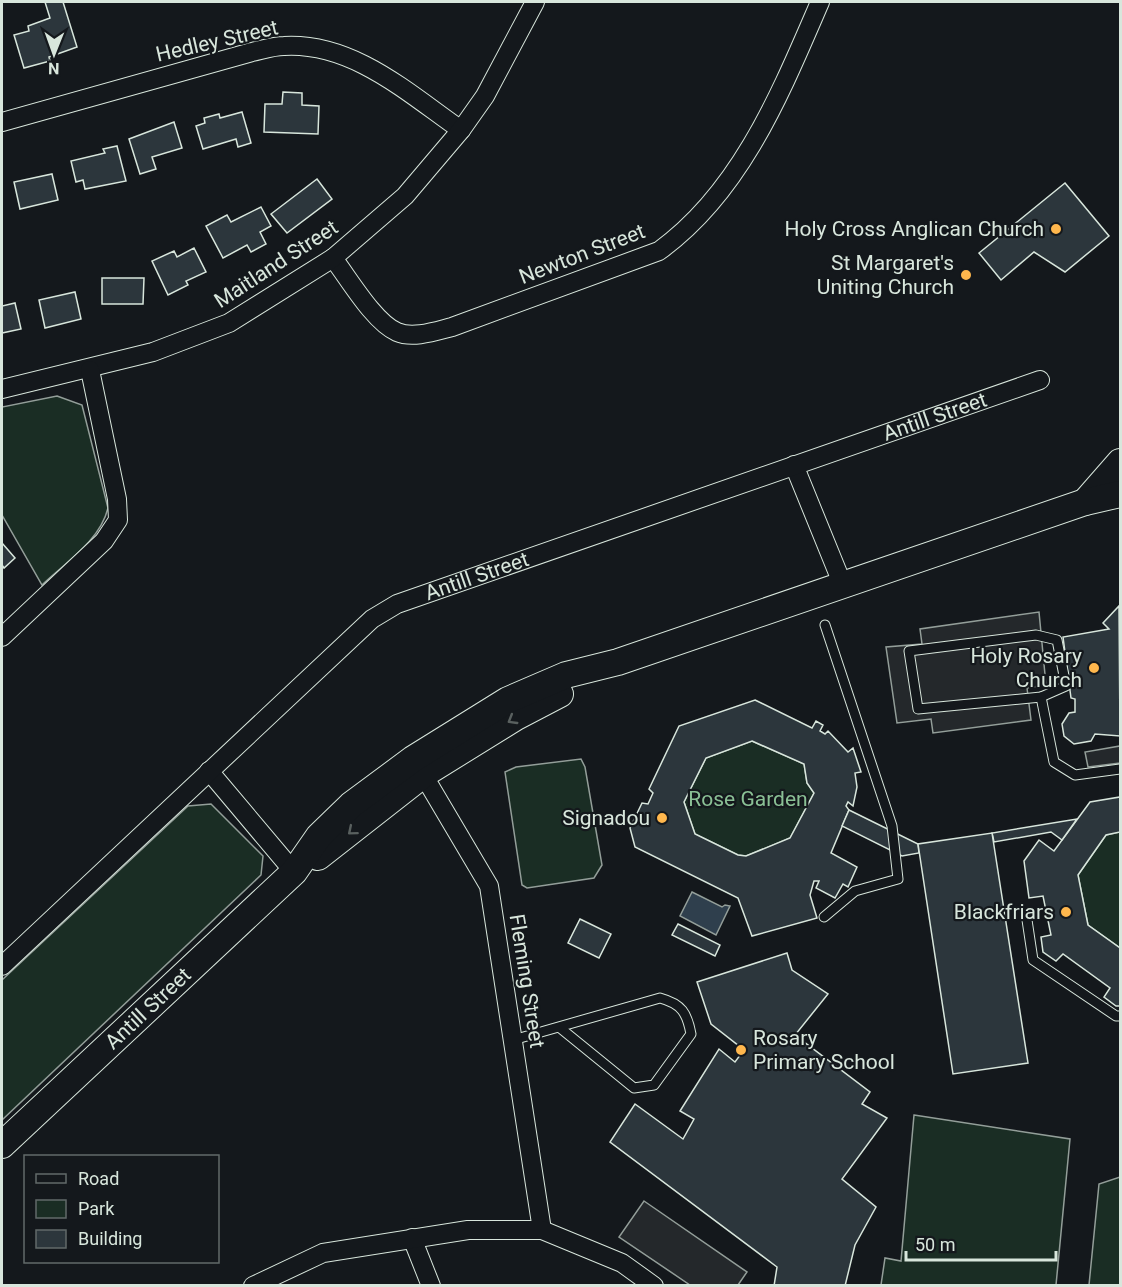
<svg xmlns="http://www.w3.org/2000/svg" width="1122" height="1287" viewBox="0 0 1122 1287" font-family="Roboto,sans-serif">
  <style>
    .green { fill: #1a2d24; stroke: #939e99; stroke-width: 1.5 }
    .parking { fill: #24282b; stroke: #939e99; stroke-width: 1.5 }
    .water { fill: #2f3f4d; stroke: #939e99; stroke-width: 1.5 }
    .building { fill: #2c363c; stroke: #d8e6dc; stroke-width: 1.5; fill-rule: evenodd }
    .lines { fill: none; stroke-linecap: round; stroke-linejoin: round }
    .service-casing { stroke: #d8e6dc; stroke-width: 11 }
    .minor-casing { stroke: #d8e6dc; stroke-width: 20 }
    .secondary-casing { stroke: #d8e6dc; stroke-width: 28 }
    .service { stroke: #14181c; stroke-width: 9 }
    .minor { stroke: #14181c; stroke-width: 18 }
    .secondary { stroke: #14181c; stroke-width: 26 }
    .oneway { stroke: #59605f }
    .poi-dot { fill: #ffb74d; stroke: #14181c; stroke-width: 2 }
    .labels { text-anchor: middle; stroke-width: 4.5; stroke-linejoin: round; paint-order: stroke }
    .street-label { font-size: 21px; fill: #d8e6dc; stroke: #14181c }
    .poi-label { font-size: 21px; fill: #d8e6dc; stroke: #14181c; text-anchor: end }
    .park-label { font-size: 21px; fill: #8ac095; stroke: #14181c }
  </style>
  <rect width="100%" height="100%" fill="#14181c"/>
  <g class="green">
    <path d="M57,396L82,405L108,508C100,541 65,563 42,585L2,515V407Z"/>
    <path d="M752,741L804,764L807,783L814,793L790,838L746,856L738,855L695,834L684,802L706,758Z"/>
    <path d="M581,759L585,767L602,865L594,878L527,888L522,885L505,772L516,767Z"/>
    <path d="M211,804L263,856L261,875L2,1120V980L188,806Z"/>
    <path d="M1120,832V948L1088,925L1078,875L1106,835Z"/>
    <path d="M914,1115L1070,1139L1056,1285H881L885,1258L901,1261Z"/>
    <path d="M1120,1177V1285H1089L1099,1184Z"/>
  </g>
  <g class="parking">
    <path d="M1039,612L1046,685L1027,688L1031,720L933,733L931,719L897,723L886,647L922,644L920,629Z"/>
    <path d="M1120,746V763L1088,767L1085,752Z"/>
    <path d="M644,1201L747,1272L738,1285H690L619,1237Z"/>
  </g>
  <path class="water" d="M692,892L722,907L725,905L730,906L716,935L680,916Z"/>
  <g class="building">
    <path d="M45,2H63L77,47L49,57L50,61L24,68L14,35L29,31L28,26L50,18Z"/>
    <path d="M283,92L302,93V105L319,106L318,134L264,132L265,104H282Z"/>
    <path d="M242,112L251,143L238,147L236,139L203,149L196,126L205,123L204,118L219,114L220,118Z"/>
    <path d="M174,122L182,148L152,157L156,169L140,174L129,139Z"/>
    <path d="M117,146L126,181L85,189L83,180L76,182L71,161L105,153L103,149Z"/>
    <path d="M52,174L58,200L20,209L14,182Z"/>
    <path d="M317,179L332,199L287,233L271,214Z"/>
    <path d="M1065,183L1109,236L1065,272L1034,252L1001,280L979,253Z"/>
    <path d="M261,207L271,226L260,232L266,244L251,252L247,245L223,258L206,226L227,215L231,222Z"/>
    <path d="M194,248L206,272L186,281L188,285L168,295L152,261L174,251L177,257Z"/>
    <path d="M102,278H144L143,304H102Z"/>
    <path d="M75,292L81,319L45,328L39,300Z"/>
    <path d="M15,303L21,329L2,333V306Z"/>
    <path d="M2,543L15,558L4,568L2,565Z"/>
    <path d="M1119,606L1120,736L1095,734L1091,741L1074,744L1064,736L1062,724L1069,713L1075,712V699L1071,698L1063,637L1109,629L1103,623Z"/>
    <path d="M755,700L812,728L816,721L823,725L820,731L825,734L828,731L848,752L853,748L861,772L855,773L857,787L853,806L848,802L846,806L849,810L831,853L857,867L848,887L843,884L835,898L816,888L819,881H814L810,895L817,918L752,936L738,898L635,847L630,828L642,803L648,804L653,793L649,789L679,726ZM752,741L804,764L807,783L814,793L790,838L746,856L738,855L695,834L684,802L706,758Z"/>
    <path d="M1120,797V832L1106,835L1078,875L1088,925L1120,948V1006H1116L1104,997L1110,988L1063,954L1056,961L1043,952L1041,937L1051,935L1043,896L1029,898L1024,861L1039,840L1054,851L1090,802Z"/>
    <path d="M849,810L918,844L919,853L902,856L842,826Z"/>
    <path d="M1077,819L1062,840L1051,832L994,842L992,833Z"/>
    <path d="M992,833L1028,1063L953,1074L918,844Z"/>
    <path d="M580,919L611,934L599,958L568,943Z"/>
    <path d="M678,924L720,945L715,956L672,935Z"/>
    <path d="M787,953L792,970L828,994L795,1035L870,1092L862,1104L887,1118L842,1179L876,1207L855,1245L845,1286H774L777,1267L610,1142L635,1104L683,1139L694,1119L680,1111L719,1049L735,1062L744,1050L711,1024L697,982Z"/>
  </g>
  <g class="lines">
    <defs>
      <g id="service">
        <path d="M1036,635L1057,640L1066,686L1041,697L918,709L909,651Z"/>
        <path d="M1041,697L1054,762L1075,775L1120,769"/>
        <path d="M824,917L855,891L898,879L892,826L825,625"/>
        <path d="M1027,920L1033,960L1116,1016H1120"/>
        <path d="M513,1040L660,998C682,1004 687,1013 691,1034L654,1085L634,1088L559,1027"/>
      </g>
      <g id="minor">
        <path d="M2,122L252,52C262,50 273,46 284,46C353,42 409,94 461,130"/>
        <path d="M333,258C349,279 374,322 397,332C413,339 436,331 452,327L659,251C741,192 781,92 820,2"/>
        <path d="M2,389L153,352L229,323L333,258L405,196L461,130L485,96L535,2"/>
        <path d="M794,465L842,583"/>
        <path d="M2,637L104,541L118,520L117,499L90,370"/>
        <path d="M418,766L489,886L542,1230"/>
        <path d="M209,771L294,872"/>
        <path id="s1" d="M2,966L372,619L397,604L1040,380"/>
        <path d="M412,1238L431,1286"/>
        <path d="M253,1286L323,1253L468,1230H542L622,1263L654,1286"/>
      </g>
      <g id="secondary">
        <path d="M1085,502L1120,462"/>
        <path d="M318,857L424,774L516,717L560,694"/>
        <path id="s2" d="M2,1145L294,872L319,836L351,805L413,759L508,700L566,675L618,662L1085,502L1120,494"/>
      </g>
    </defs>
    <use href="#service" class="service-casing"/>
    <use href="#minor" class="minor-casing"/>
    <use href="#secondary" class="secondary-casing"/>
    <use href="#service" class="service"/>
    <use href="#minor" class="minor"/>
    <use href="#secondary" class="secondary"/>
  </g>
  <defs><path id="oneway-chevron" d="M-2-3.5L2.5 0L-2 3.5" fill="none" stroke-width="1.6" stroke-linecap="round" stroke-linejoin="round" transform="scale(1.5)"/></defs>
  <g class="oneway">
    <use href="#oneway-chevron" transform="translate(512 720) rotate(149)"/>
    <use href="#oneway-chevron" transform="translate(352 831) rotate(140)"/>
  </g>
  <g class="poi-dot">
    <circle cx="1056" cy="229" r="6"/>
    <circle cx="966" cy="275" r="6"/>
    <circle cx="1094" cy="668" r="6"/>
    <circle cx="662" cy="818" r="6"/>
    <circle cx="1066" cy="912" r="6"/>
    <circle cx="741" cy="1050" r="6"/>
  </g>
  <g class="labels">
    <g class="street-label">
      <text transform="translate(217 41) rotate(-13)" y="7">Hedley Street</text>
      <text transform="translate(582 254) rotate(-21)" y="7">Newton Street</text>
      <text transform="translate(276 264) rotate(-33)" y="7">Maitland Street</text>
      <text dy="7" stroke="none"><textPath href="#s1" startOffset="1106">Antill Street</textPath></text>
      <text dy="7" stroke="none"><textPath href="#s1" startOffset="621">Antill Street</textPath></text>
      <text transform="translate(527 981) rotate(81)" y="7">Fleming Street</text>
      <text dy="7" stroke="none"><textPath href="#s2" startOffset="200">Antill Street</textPath></text>
    </g>
    <g class="poi-label">
      <text x="1044" y="236">Holy Cross Anglican Church</text>
      <text x="954" y="270">St Margaret's<tspan x="954" dy="24">Uniting Church</tspan></text>
      <text x="1082" y="663">Holy Rosary<tspan x="1082" dy="24">Church</tspan></text>
      <text x="650" y="825">Signadou</text>
      <text x="1054" y="919">Blackfriars</text>
      <text x="753" y="1045" text-anchor="start">Rosary<tspan x="753" dy="24">Primary School</tspan></text>
    </g>
    <g class="park-label">
      <text x="748" y="806">Rose Garden</text>
    </g>
  </g>
  <rect width="1122" height="1287" fill="none" stroke="#d8e6dc" stroke-width="6"/>
  <rect x="24" y="1155" width="195" height="108" fill="#14181c" stroke="#626a69" stroke-width="1.5"/>
  <rect x="36" y="1174" width="30" height="9" fill="#14181c" stroke="#626a69" stroke-width="1.5"/>
  <text x="78" y="1185" font-size="18" fill="#d8e6dc">Road</text>
  <rect x="36" y="1200" width="30" height="18" fill="#1a2d24" stroke="#626a69" stroke-width="1.5"/>
  <text x="78" y="1215" font-size="18" fill="#d8e6dc">Park</text>
  <rect x="36" y="1230" width="30" height="18" fill="#2c363c" stroke="#626a69" stroke-width="1.5"/>
  <text x="78" y="1245" font-size="18" fill="#d8e6dc">Building</text>
  <g transform="translate(54 54) rotate(181)" stroke="#14181c" stroke-width="4.5" paint-order="stroke">
  <path d="M0-4.5L10 22L0 15L-10 22Z" fill="#d8e6dc"/>
  <text y="-9" font-size="16" font-weight="bold" text-anchor="middle" fill="#d8e6dc">N</text>
  </g>
  <path d="M906 1251v9h150v-9" fill="none" stroke="#d8e6dc" stroke-width="3"/>
  <text x="915" y="1251" font-size="18" fill="#d8e6dc" stroke="#14181c" stroke-width="4.5" paint-order="stroke">50 m</text>
</svg>
